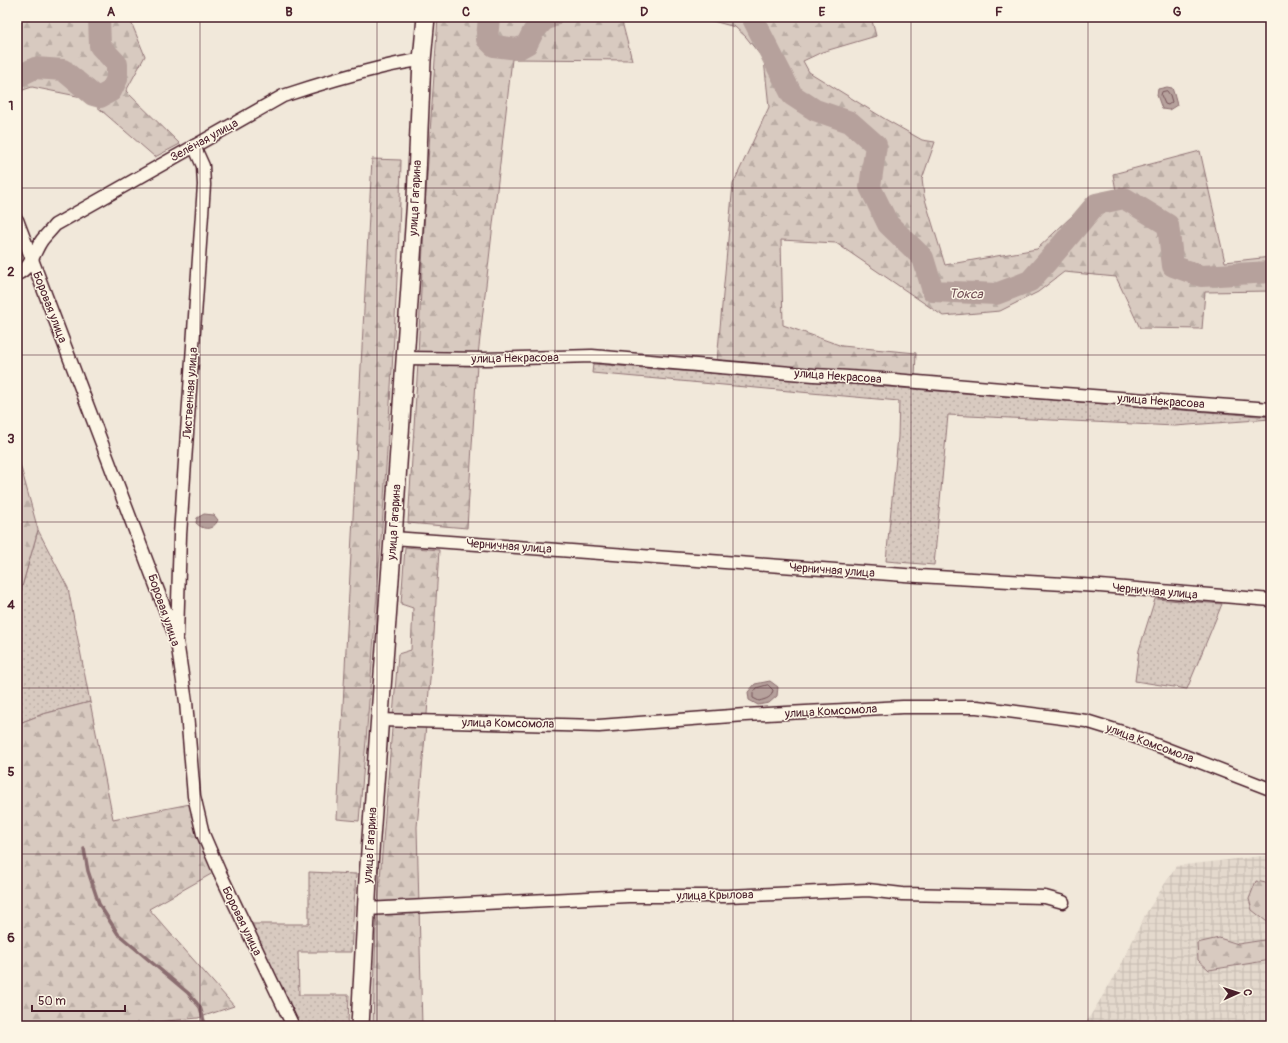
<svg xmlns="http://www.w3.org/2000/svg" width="1288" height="1043" viewBox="0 0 1288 1043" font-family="Pangolin,sans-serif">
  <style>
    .industrial { fill: url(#industrial-grid) }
    .grass { fill: url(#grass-dots); stroke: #917476 }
    .forest { fill: url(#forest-firs); stroke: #917476 }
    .water { fill: #b6a19c; stroke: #8b6d6f }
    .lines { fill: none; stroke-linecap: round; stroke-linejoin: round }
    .shore { stroke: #755358; stroke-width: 1 }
    .stream { stroke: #8b6d6f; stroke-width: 3.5 }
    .river { stroke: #b6a19c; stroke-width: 22 }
    .minor-casing { stroke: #4a1f2b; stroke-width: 15 }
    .secondary-casing { stroke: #4a1f2b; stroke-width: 20 }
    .minor { stroke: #fcf5e5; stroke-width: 12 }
    .secondary { stroke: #fcf5e5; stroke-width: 17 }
    .grid { fill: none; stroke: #4a1f2b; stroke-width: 1; stroke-opacity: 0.55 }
    .labels { text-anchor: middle; stroke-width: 3; stroke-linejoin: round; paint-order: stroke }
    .street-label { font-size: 12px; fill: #4a1f2b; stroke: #fcf5e5 }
    .water-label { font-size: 13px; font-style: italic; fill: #704c53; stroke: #fcf5e5 }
    .neatline { fill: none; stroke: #4a1f2b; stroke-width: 1.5 }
    .grid-label { font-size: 13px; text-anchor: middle; font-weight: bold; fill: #4a1f2b }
  </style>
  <defs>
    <pattern id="industrial-grid" width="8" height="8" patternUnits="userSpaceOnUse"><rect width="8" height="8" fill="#e4d9cd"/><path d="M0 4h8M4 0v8" fill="none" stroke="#c5bab0"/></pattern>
    <pattern id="grass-dots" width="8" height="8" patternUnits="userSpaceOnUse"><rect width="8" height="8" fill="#d8cac0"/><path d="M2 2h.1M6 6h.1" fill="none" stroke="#bbada5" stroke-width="1.8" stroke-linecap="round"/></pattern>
    <pattern id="forest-firs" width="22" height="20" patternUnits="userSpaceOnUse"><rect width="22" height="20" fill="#d8cac0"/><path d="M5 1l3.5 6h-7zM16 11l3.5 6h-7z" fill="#bbada5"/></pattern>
  </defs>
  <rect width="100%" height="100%" fill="#f1e8da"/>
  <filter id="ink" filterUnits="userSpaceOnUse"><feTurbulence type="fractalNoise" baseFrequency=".025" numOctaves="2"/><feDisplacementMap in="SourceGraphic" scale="8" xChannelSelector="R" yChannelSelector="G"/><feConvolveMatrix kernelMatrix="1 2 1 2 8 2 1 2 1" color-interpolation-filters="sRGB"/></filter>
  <g filter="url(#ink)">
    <path class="industrial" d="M1271,855V1026H1084L1118,971L1145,915L1176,866Z"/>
    <g class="grass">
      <path d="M593,364L1271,417V419L1175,426L948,415L934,565L886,561L898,437L899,401L592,373Z"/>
      <path d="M38,530L68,588L90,702L43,714L17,724V594L21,590Z"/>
      <path d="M1155,599L1222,604L1187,689L1135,681L1139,650Z"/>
      <path d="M309,872L356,874L351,952H298L299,995H349L348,1026H299L250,924H309Z"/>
    </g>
    <g class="forest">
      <path d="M30,17H129L145,56L126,91L180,144L155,157L87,98L32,87L17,92V22Z"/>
      <path d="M438,17H622L621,18L632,60L512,59L478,355L418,354L425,205Z"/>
      <path d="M698,17H871L876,36L822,52L803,61L809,72L885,119L922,140L935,142L922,179L924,196L945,265L1037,249L1089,200L1116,191L1113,174L1200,151L1225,262L1271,257V291L1205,292L1202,329L1140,328L1116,277L1064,272L1038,292L1000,311L943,316L836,243L781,240L783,325L842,346L916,353L915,376L717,361L733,184L769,107L764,60L746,37L735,27Z"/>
      <path d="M372,159L401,160C399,273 391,386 384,499C376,606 369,714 359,821L337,819Z"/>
      <path d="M418,363L477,364L467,528L408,523Z"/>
      <path d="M17,453L38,530L21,590L17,594Z"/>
      <path d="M405,547L439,550L434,634L417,827L422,1026H373L376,928L398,654L411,650L413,608L401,604Z"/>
      <path d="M90,702L113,819L190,804L197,836L213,873L149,909L234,1006L198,1018L146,1023L152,1026H17V724L43,714Z"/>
      <path d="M1256,881L1271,884V925L1252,910L1249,899Z"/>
      <path d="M1219,938L1238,944L1271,939V960L1209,970L1198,960L1197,943Z"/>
    </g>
    <g class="water">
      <path d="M1167,87L1172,88L1174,94L1177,105L1169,110L1162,109L1157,95L1158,89Z"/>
      <path d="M204,514L214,515L218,520C213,530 204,531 196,523L197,518Z"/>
      <path d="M770,681L778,687L777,696L769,703L758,705L749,700L748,692L755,684Z"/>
    </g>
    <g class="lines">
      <g class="shore">
        <path d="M1167,91L1170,95L1172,102L1168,105L1165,104L1161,95L1162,92Z"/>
        <path d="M768,685L773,690C772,698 766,699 759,701L753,698V693L757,688Z"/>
      </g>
      <path class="stream" d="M84,849L88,871L99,904L118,934L188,993L200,1007L204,1021"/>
      <g class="river">
        <path d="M489,17L487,39L494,46L518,49L527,44L533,32L543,21L551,17"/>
        <path d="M752,17L792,95L815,110L850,122L876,145L870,187L888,224L923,258L933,291L996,294L1030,281L1059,248L1096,204L1124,198L1168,225L1173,266L1201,276L1271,272"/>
        <path d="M17,77L35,68L63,70L93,95L100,97L111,91L117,79V64L100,46L99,17"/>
      </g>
      <defs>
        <g id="minor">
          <path d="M17,220L177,641L186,702L194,796L203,834L219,871L293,1026"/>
          <path d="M17,274C31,269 34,251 42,240C46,235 51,230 55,225L283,96C316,85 349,75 383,67C396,64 409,61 422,60"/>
          <path d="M404,358L485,359L592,356L814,375L882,379L1037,392L1271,409"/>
          <path d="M393,538L918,576L1100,586L1271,600"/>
          <path d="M177,636L180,535L204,185L203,166L194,146"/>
          <path d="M379,720L599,726L745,715L903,707H977L1086,721L1125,733L1270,789"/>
          <path d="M366,909L628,896H728L868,890L902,894L1045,897L1063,902"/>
        </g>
        <path id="secondary" d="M360,1026L368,879L393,538L416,198L422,60L426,17"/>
      </defs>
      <use href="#minor" class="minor-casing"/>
      <use href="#secondary" class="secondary-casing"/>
      <use href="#minor" class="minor"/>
      <use href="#secondary" class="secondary"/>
    </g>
  </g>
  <path class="grid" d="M200,17V1026M377,17V1026M555,17V1026M733,17V1026M911,17V1026M1088,17V1026M17,188H1271M17,355H1271M17,522H1271M17,688H1271M17,854H1271"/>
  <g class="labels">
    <g class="street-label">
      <text transform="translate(204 140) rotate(-29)" y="4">Зелёная улица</text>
      <text transform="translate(415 198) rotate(-87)" y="4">улица Гагарина</text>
      <text transform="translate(50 307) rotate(69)" y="4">Боровая улица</text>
      <text transform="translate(515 358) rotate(-1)" y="4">улица Некрасова</text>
      <text transform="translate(838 376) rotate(4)" y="4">улица Некрасова</text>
      <text transform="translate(190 393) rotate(-86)" y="4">Лиственная улица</text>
      <text transform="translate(1161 401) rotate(4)" y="4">улица Некрасова</text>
      <text transform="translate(394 522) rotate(-86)" y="4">улица Гагарина</text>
      <text transform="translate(509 546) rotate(4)" y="4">Черничная улица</text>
      <text transform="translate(832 570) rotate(4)" y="4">Черничная улица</text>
      <text transform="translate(1155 591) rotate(5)" y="4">Черничная улица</text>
      <text transform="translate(164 610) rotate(71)" y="4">Боровая улица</text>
      <text transform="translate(831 711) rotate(-3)" y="4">улица Комсомола</text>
      <text transform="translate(508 723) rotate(1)" y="4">улица Комсомола</text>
      <text transform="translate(1150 743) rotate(20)" y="4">улица Комсомола</text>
      <text transform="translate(370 845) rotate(-86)" y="4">улица Гагарина</text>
      <text transform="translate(715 895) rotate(-1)" y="4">улица Крылова</text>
      <text transform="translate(242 921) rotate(64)" y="4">Боровая улица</text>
    </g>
    <g class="water-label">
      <text transform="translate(966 293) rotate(2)" y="5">Токса</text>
    </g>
  </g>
  <rect width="1288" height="1043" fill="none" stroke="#fcf5e5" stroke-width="44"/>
  <g transform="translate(1238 993) rotate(87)" stroke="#fcf5e5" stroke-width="3" paint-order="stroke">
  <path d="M0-3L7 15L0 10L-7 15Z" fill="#4a1f2b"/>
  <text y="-6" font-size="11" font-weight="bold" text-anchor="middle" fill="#4a1f2b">С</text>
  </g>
  <path d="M32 1005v6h93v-6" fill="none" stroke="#4a1f2b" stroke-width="2"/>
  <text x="38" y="1005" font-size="12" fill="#4a1f2b" stroke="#fcf5e5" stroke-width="3" paint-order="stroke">50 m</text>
  <rect x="22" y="22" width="1244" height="999" class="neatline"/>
  <g class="grid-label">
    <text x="111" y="16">A</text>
    <text x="289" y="16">B</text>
    <text x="466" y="16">C</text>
    <text x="644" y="16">D</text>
    <text x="822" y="16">E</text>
    <text x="999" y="16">F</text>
    <text x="1177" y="16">G</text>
    <text x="11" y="110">1</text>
    <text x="11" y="276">2</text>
    <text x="11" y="443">3</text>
    <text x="11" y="609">4</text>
    <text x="11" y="776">5</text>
    <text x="11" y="942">6</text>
  </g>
</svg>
